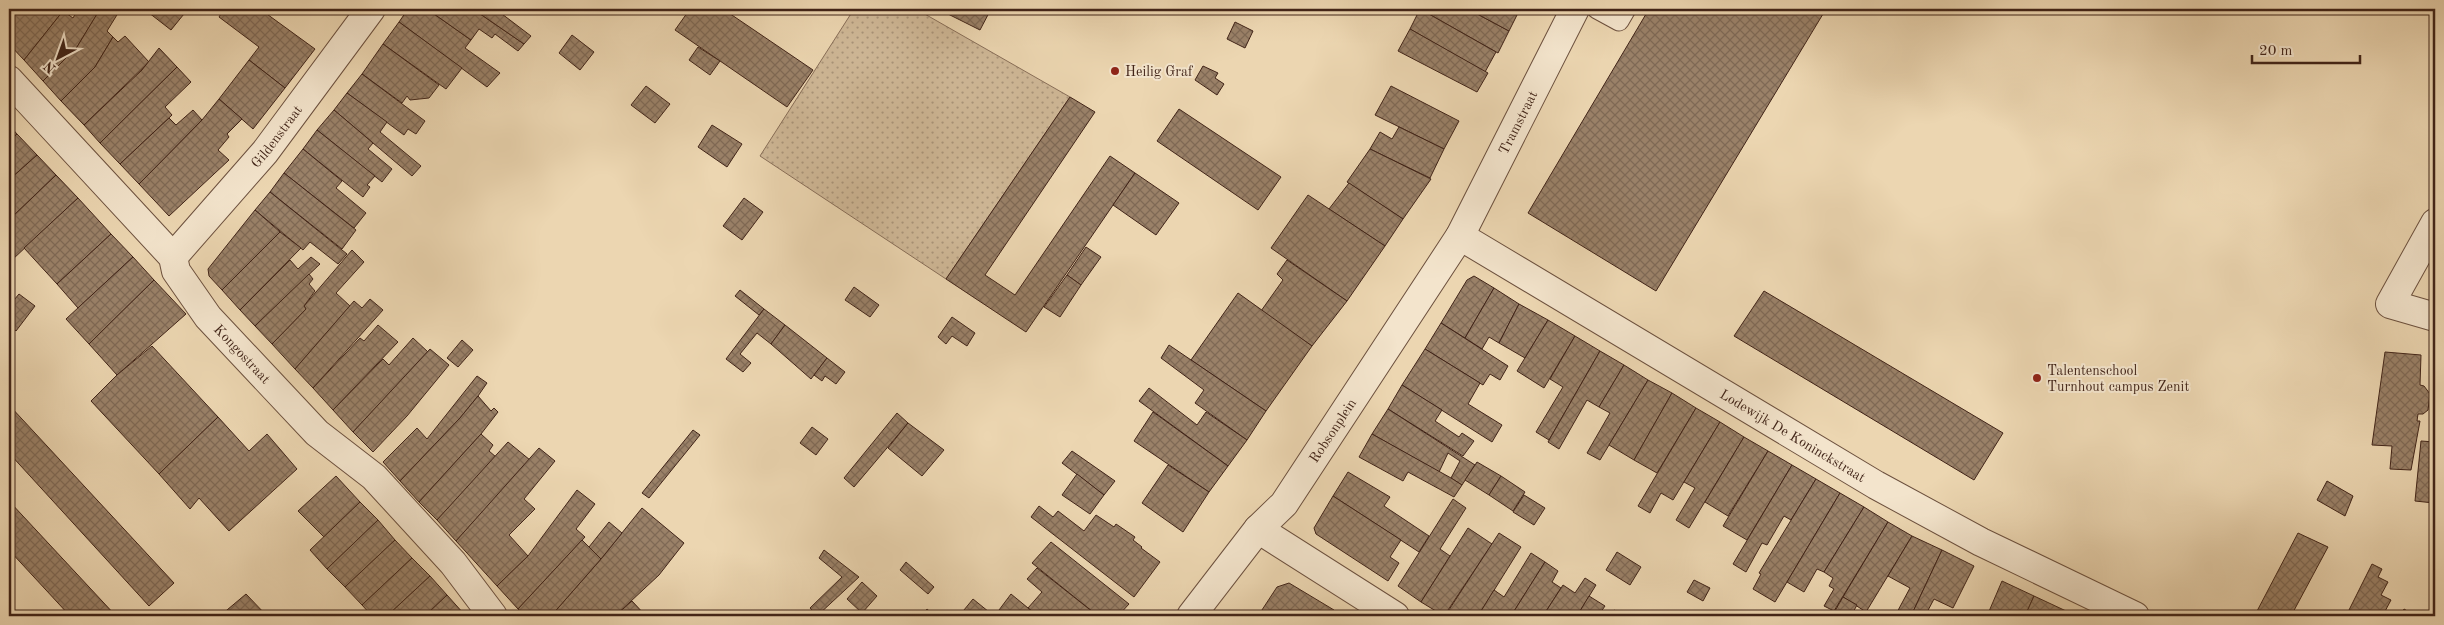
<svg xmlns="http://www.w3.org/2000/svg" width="2444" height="625" viewBox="0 0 2444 625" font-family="'Old Standard TT',serif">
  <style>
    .grass { fill: url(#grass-dots); stroke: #886e58 }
    .building { fill: url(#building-cross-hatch); stroke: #412418 }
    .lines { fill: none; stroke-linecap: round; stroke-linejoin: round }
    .lane-casing { stroke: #6c503e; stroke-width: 21 }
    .street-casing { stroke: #6c503e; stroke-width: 30 }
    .lane { stroke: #f3e4cc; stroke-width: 19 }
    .street { stroke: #f3e4cc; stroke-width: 28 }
    .poi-dot { fill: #8f2418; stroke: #f3e4cc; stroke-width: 2 }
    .labels { text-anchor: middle; stroke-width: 4; stroke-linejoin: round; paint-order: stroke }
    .poi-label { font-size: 14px; fill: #412418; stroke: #f3e4cc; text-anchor: start }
    .street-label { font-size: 14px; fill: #412418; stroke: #f3e4cc }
  </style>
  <defs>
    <pattern id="grass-dots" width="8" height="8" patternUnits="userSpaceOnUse" patternTransform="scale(1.25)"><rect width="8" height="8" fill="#cfb897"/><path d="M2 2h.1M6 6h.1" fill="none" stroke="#aa957a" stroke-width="1.8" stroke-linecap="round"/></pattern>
    <pattern id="building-cross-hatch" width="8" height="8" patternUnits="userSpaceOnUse" patternTransform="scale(1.25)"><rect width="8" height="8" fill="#9a8168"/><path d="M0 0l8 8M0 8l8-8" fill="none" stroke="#7f6955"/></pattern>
  </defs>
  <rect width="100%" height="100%" fill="#ecd6b1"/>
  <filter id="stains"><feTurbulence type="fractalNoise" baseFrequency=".004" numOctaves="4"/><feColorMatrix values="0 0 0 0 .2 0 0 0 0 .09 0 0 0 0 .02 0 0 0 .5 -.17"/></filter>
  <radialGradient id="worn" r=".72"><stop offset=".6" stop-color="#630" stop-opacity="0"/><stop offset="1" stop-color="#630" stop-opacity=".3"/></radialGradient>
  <path class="grass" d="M854,9H916L1070,97L946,279L760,156Z"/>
  <g class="building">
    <path d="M9,9H60L63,11L24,60L9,44Z"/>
    <path d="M78,9H94L99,11L77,47L43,81L24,60L63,11L73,18Z"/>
    <path d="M100,9L120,10L107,31L113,37L95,67L61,101L43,81L77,47Z"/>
    <path d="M144,9H188L171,30Z"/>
    <path d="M224,9H260L315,49L285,88L249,60L259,47L219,17Z"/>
    <path d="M408,9H427L471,40L465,48L500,73L487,87L399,22Z"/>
    <path d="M427,9H473L524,44L518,51L495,34L492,38L479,29L471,40Z"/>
    <path d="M473,9H506L502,14L531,36L524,44Z"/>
    <path d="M690,9H723L813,70L787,107L675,30Z"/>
    <path d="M938,9H991L980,30Z"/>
    <path d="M1420,9H1468L1509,31L1498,53Z"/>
    <path d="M1420,9L1496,52L1485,72L1410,29Z"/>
    <path d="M1468,9H1509L1518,13L1509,31Z"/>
    <path d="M1509,9H1521L1518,13Z"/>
    <path d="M1649,9H1826L1656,291L1528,213Z"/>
    <path d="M399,22L462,68L446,89L383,44Z"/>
    <path d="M1235,22L1253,31L1245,48L1227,39Z"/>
    <path d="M1410,29L1488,73L1477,92L1398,51Z"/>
    <path d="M572,35L594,52L580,70L559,53Z"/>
    <path d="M125,36L149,62L84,125L61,101L95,67L113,37L118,42Z"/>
    <path d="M383,44L439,85L429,98L410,100L407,96L402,103L362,74Z"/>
    <path d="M698,47L720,61L710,75L689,60Z"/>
    <path d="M159,48L177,67L100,143L84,125L142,70Z"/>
    <path d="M249,60L285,88L253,129L219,99Z"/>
    <path d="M1203,66L1218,73L1215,78L1224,84L1217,95L1195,80Z"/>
    <path d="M177,67L191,82L165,107L172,115L120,164L100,143Z"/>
    <path d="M362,74L425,121L416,134L408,129L404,135L347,93Z"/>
    <path d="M646,86L670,104L655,123L631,105Z"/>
    <path d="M1391,86L1459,121L1444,149L1375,115Z"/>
    <path d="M347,93L387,122L380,132L421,166L412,176L334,110Z"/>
    <path d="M1070,97L1095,112L985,275L1015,295L1110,156L1135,173L1026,332L946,279Z"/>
    <path d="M219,99L242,119L227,134L229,137L218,150L229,160L169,216L139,184L202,120Z"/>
    <path d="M1179,109L1281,177L1258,210L1157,141Z"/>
    <path d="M193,110L202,120L139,184L120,164L169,118L176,125Z"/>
    <path d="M334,110L373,143L368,149L392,169L382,182L317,130Z"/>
    <path d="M9,125L17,134L9,142Z"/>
    <path d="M712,125L742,144L727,167L698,147Z"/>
    <path d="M1399,127L1444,149L1430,178L1370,149L1380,132L1392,139Z"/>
    <path d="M317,130L375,176L367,185L370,187L363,197L303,149Z"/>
    <path d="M17,134L37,155L9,180V142Z"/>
    <path d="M303,149L342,181L336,188L366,213L354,228L284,173Z"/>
    <path d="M1370,149L1431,179L1403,219L1347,182Z"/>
    <path d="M37,155L56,175L9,220V180Z"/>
    <path d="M284,173L356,230L342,249L270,192Z"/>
    <path d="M1135,173L1179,203L1156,235L1113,205Z"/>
    <path d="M56,175L78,198L12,260L9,256V220Z"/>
    <path d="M1349,183L1403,219L1385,246L1329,209Z"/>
    <path d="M270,192L347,254L338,264L310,242L303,250L255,210Z"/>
    <path d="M1308,195L1385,246L1347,301L1271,248Z"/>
    <path d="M78,198L111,234L57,284L24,248Z"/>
    <path d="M744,198L763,212L742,240L723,226Z"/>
    <path d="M255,210L280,232L222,290L209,276L208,269Z"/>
    <path d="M280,232L301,248L240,310L222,290Z"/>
    <path d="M111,234L133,257L78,308L57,284Z"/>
    <path d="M1086,247L1101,257L1081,285L1067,275Z"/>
    <path d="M352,250L364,262L336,293L350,306L295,369L272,344L306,309L304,306Z"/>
    <path d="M133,257L154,280L89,344L66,319Z"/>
    <path d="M311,257L320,264L255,326L240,310L290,260L298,269Z"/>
    <path d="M1287,260L1347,301L1312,346L1261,311L1283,280L1277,274Z"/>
    <path d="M309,274L313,279L309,284L315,291L304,306L306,309L272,344L255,326Z"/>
    <path d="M1067,275L1081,285L1060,317L1044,307Z"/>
    <path d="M1474,276L1494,288L1465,338L1441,323L1467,280Z"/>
    <path d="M154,280L186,314L117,375L89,344Z"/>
    <path d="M854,287L879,305L870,317L845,300Z"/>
    <path d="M1494,288L1519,304L1499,343L1489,337L1482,349L1465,338Z"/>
    <path d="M740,290L764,309L759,315L735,296Z"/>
    <path d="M1764,291L2003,433L1974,480L1734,336Z"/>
    <path d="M1238,293L1312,346L1266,411L1191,360Z"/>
    <path d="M19,294L35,306L16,331L9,325V306Z"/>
    <path d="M370,299L383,310L313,388L295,369L354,301L362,308Z"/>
    <path d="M1519,304L1548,320L1525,358L1499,343Z"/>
    <path d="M764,309L785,325L771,344L757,333L740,354L751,363L743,372L726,359Z"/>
    <path d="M952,317L975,333L967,346L952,336L946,344L938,337Z"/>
    <path d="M1548,320L1575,336L1544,388L1517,371Z"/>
    <path d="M1441,323L1508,366L1500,380L1490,374L1483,385L1425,349Z"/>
    <path d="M378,325L398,342L333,410L313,388L360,338L364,341Z"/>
    <path d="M785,325L827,358L811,379L771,344Z"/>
    <path d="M1575,336L1600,351L1549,440L1536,432L1563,387L1550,379Z"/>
    <path d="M413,338L428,352L353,432L333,410L383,359L389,365Z"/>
    <path d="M462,340L473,350L458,367L447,358Z"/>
    <path d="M1169,345L1266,411L1247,440L1195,403L1204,390L1161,358Z"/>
    <path d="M152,346L218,417L159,474L91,401L117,375Z"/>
    <path d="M430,349L449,365L407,416L373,452L353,432Z"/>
    <path d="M1425,349L1480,383L1468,404L1502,425L1492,442L1402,385Z"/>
    <path d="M1600,351L1624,365L1599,407L1587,400L1559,449L1548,442Z"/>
    <path d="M2385,352L2421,355L2420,385L2424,386L2430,394L2428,410L2423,414H2418L2417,421H2420L2411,470L2390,469L2392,446L2372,445Z"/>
    <path d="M827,358L845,372L836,384L825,376L822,381L814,375Z"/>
    <path d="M1624,365L1648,380L1600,460L1587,453L1610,413L1599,407Z"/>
    <path d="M477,376L487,383L478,396L460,418L400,481L383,462L417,428L427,439Z"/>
    <path d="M1648,380L1672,393L1634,460L1609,445Z"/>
    <path d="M1402,385L1442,410L1435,421L1459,437L1462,433L1474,441L1463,456L1388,409Z"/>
    <path d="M1149,388L1197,425L1206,412L1247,440L1228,466L1139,401Z"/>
    <path d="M1672,393L1696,408L1657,473L1634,460Z"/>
    <path d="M478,396L491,411L494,408L498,412L481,434L419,502L400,481L460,418Z"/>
    <path d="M9,405L174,583L149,606L9,453Z"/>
    <path d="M1696,408L1720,422L1673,500L1661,493L1650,513L1638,506Z"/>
    <path d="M1388,409L1475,465L1462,485L1451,478L1460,461L1448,453L1439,472L1372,434Z"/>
    <path d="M1153,412L1228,466L1209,492L1134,441Z"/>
    <path d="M897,413L908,423L854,487L844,478Z"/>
    <path d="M218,417L249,451L267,434L297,469L229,531L199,498L190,509L159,474Z"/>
    <path d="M1720,422L1744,437L1689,528L1676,520L1695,488L1684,482Z"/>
    <path d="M908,423L944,450L922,476L888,448Z"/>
    <path d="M812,427L828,439L816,455L800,443Z"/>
    <path d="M693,430L700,435L649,498L642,493Z"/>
    <path d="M481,434L493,445L489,451L496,457L437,520L419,502Z"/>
    <path d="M1372,434L1451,478L1462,485L1454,497L1408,472L1403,481L1359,457Z"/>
    <path d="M1744,437L1768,451L1728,516L1705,502Z"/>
    <path d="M2421,441L2435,442L2434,503L2415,501Z"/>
    <path d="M508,442L530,460L456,541L437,520Z"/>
    <path d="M539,448L555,461L524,499L535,509L509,535L528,556L497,586L456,541Z"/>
    <path d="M1072,451L1115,481L1104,495L1062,463Z"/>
    <path d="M1768,451L1792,465L1747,540L1723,526Z"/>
    <path d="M1477,462L1501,476L1489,495L1465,480Z"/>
    <path d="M1168,465L1209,492L1183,532L1142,503Z"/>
    <path d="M1792,465L1816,479L1791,520L1784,516L1767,545L1762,543L1746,572L1733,564Z"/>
    <path d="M1348,472L1390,497L1384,506L1429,536L1419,552L1333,496Z"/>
    <path d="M1077,474L1104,495L1090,514L1062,495Z"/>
    <path d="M336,476L360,502L324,537L298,511Z"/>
    <path d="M1501,476L1525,492L1513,511L1489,495Z"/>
    <path d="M1816,479L1840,493L1775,602L1753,589L1761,574L1759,573Z"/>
    <path d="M2327,481L2353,496L2345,516L2317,500Z"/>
    <path d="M577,490L595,504L576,529L585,537L518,609L497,586L528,556Z"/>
    <path d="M1840,493L1864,507L1824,572L1817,569L1804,592L1787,582Z"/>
    <path d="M1524,495L1545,508L1534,525L1513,512Z"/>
    <path d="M1333,496L1401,540L1390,557L1399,563L1388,581L1316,534L1314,528Z"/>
    <path d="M1453,499L1466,508L1440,549L1450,556L1421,602L1398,586Z"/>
    <path d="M9,501L116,616H70L9,550Z"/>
    <path d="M360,502L378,520L327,569L310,550Z"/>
    <path d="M1039,506L1053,517L1058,511L1084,531L1096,515L1114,527L1116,524L1135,537L1133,540L1142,547L1141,548L1160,562L1134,597L1031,517Z"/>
    <path d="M1864,507L1888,522L1834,611L1824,606L1834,589L1829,586L1833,578L1824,572Z"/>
    <path d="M642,508L684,543L659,575L615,616H551L601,559Z"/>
    <path d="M378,520L395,540L345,587L327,569Z"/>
    <path d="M609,522L622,533L601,559L589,547Z"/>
    <path d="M1888,522L1912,536L1866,612L1843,597Z"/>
    <path d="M1468,528L1492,544L1444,616L1421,602Z"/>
    <path d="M1499,533L1521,547L1478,616H1445Z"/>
    <path d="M2298,533L2328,547L2291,616H2262L2256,613Z"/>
    <path d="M1912,536L1942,550L1911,616H1895L1910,588L1888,576Z"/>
    <path d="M395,540L412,558L362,605L345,587Z"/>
    <path d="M582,540L601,559L551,616H525L518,609Z"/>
    <path d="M1051,542L1129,604L1118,616H1098L1032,563Z"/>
    <path d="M824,550L859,577L817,616L810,608L842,577L819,558Z"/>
    <path d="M1942,550L1974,566L1953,608L1934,599L1925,616H1911Z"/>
    <path d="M1617,552L1641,567L1630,585L1606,570Z"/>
    <path d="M1531,553L1545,562L1511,616H1478L1494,590L1504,597Z"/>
    <path d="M412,558L430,576L387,616H372L362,605Z"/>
    <path d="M906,562L934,587L928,594L900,570Z"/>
    <path d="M1545,562L1558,571L1552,582L1561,588L1543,616H1511Z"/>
    <path d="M2372,564L2382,569L2378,577L2388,582L2381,595L2391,600L2383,615L2385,616H2346Z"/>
    <path d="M1037,568L1098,616H1038L1028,608L1042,592L1027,579Z"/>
    <path d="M430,576L447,595L425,616H387Z"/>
    <path d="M1585,578L1596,585L1577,616H1543L1563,585L1575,593Z"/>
    <path d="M1694,580L1710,588L1703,601L1687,592Z"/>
    <path d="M2002,581L2034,596L2025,616H1987Z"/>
    <path d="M862,582L877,596L862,613L847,599Z"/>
    <path d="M1289,583L1334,610L1330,616H1258L1277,587Z"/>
    <path d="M246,594L267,616L221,615Z"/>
    <path d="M1011,594L1028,608L1038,616H1007L999,610Z"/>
    <path d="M447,595L464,614L462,616H425Z"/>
    <path d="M1589,596L1605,606L1598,616H1577Z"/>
    <path d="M2034,596L2064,610L2061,616H2025Z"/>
    <path d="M1843,597L1857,605L1851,616H1832Z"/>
    <path d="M973,599L994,616H959Z"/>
    <path d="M632,601L646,616H615Z"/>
    <path d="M927,609L935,616H921Z"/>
    <path d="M2404,609L2416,616H2400Z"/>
    <path d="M1614,610L1624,616H1610Z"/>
    <path d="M2064,610L2076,616H2061Z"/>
    <path d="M711,611L717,616H706Z"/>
    <path d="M1711,611L1719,616H1708Z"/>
  </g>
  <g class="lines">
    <defs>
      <path id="lane" d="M1597,9L1619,21L1626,9"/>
      <g id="street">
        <path id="s1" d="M9,80L173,257L176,271L208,317L317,433L374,477L453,563L493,616"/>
        <path d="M2435,223L2390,304L2435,317"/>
        <path id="s2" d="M1460,236L1876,485L1981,542L2135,616"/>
        <path id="s3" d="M173,257L265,152L371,9"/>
        <path d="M1258,529L1395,616"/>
        <path id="s4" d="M1191,616L1258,529L1284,504L1460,236L1575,9"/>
      </g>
    </defs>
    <use href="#lane" class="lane-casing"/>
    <use href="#street" class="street-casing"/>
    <use href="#lane" class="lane"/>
    <use href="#street" class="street"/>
  </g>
  <g class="poi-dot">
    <circle cx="1115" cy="71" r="5"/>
    <circle cx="2037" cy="378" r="5"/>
  </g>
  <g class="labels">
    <g class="poi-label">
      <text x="1125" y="76">Heilig Graf</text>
      <text x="2047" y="375">Talentenschool<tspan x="2047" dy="16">Turnhout campus Zenit</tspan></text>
    </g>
    <g class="street-label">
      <text dy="5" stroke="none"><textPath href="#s4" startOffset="594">Tramstraat</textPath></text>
      <text dy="5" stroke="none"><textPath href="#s3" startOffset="159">Gildenstraat</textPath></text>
      <text dy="5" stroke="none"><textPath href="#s1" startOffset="362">Kongostraat</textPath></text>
      <text dy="5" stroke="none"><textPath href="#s4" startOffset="234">Robsonplein</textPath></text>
      <text dy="5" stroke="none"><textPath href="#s2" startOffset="388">Lodewijk De Koninckstraat</textPath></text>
    </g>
  </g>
  <rect width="2444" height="625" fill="none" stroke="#ecd6b1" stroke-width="30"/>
  <rect x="10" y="10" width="2424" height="605" fill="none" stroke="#412418" stroke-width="2.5"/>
  <rect x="15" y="15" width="2414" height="595" fill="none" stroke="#412418"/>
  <g transform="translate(58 58) rotate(221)" stroke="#f3e4cc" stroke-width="4" paint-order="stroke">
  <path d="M0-4L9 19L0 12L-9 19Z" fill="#412418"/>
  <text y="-8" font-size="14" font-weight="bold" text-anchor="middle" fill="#412418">N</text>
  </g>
  <path d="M2252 55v8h108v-8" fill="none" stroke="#412418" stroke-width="2.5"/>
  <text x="2259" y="55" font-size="15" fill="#412418" stroke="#f3e4cc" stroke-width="4" paint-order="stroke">20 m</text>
  <rect width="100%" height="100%" filter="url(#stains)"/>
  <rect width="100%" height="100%" fill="url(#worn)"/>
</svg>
